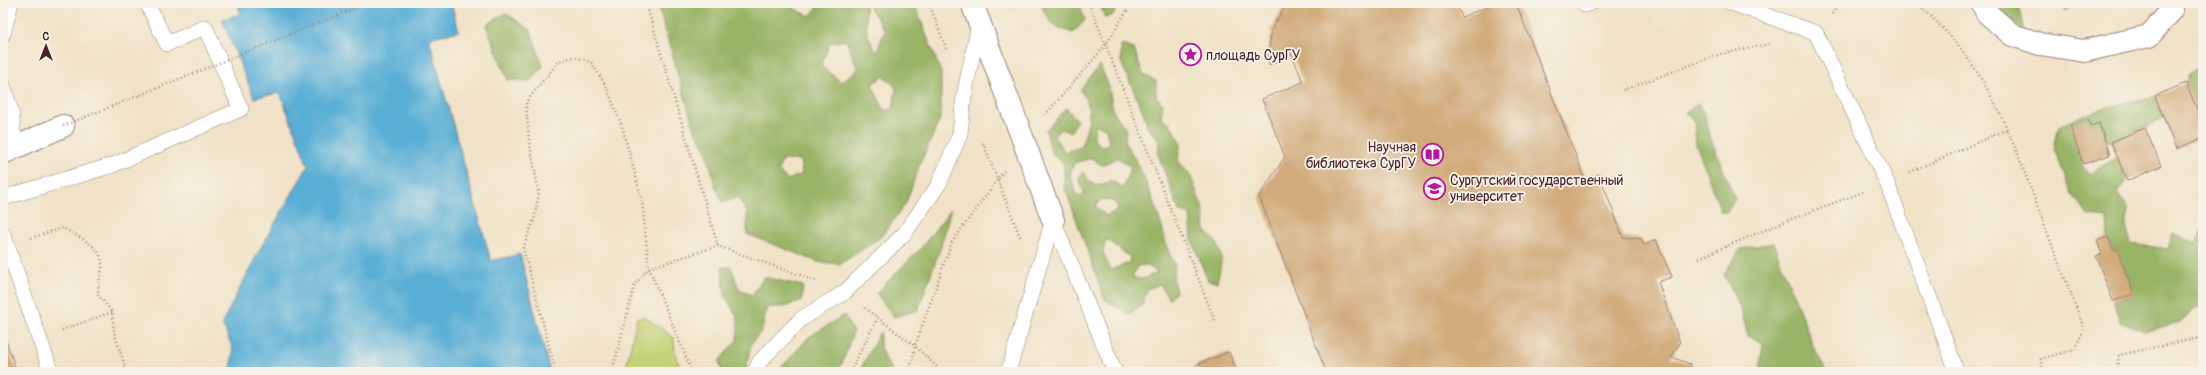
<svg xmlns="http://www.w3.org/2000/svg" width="2206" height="375" viewBox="0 0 2206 375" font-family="Pangolin,sans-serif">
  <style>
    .green { fill: #c2d275; stroke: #867850 }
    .forest { fill: #99b466; stroke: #726a48; fill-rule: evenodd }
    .water { fill: #59aed5; stroke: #526680 }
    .building { fill: #d1ab7c }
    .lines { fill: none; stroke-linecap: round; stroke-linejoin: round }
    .lane-casing { stroke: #9d8078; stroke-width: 16 }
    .street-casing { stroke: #9d8078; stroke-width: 24 }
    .path { stroke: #9d8078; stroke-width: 2.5; stroke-dasharray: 1 3; stroke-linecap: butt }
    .lane { stroke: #fff; stroke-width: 15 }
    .street { stroke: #fff; stroke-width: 22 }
    .path-bridge { stroke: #9d8078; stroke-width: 2.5; stroke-dasharray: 1 3; stroke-linecap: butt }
    .labels { text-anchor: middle; stroke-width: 3.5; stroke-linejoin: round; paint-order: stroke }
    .poi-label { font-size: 14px; fill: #4a1f2b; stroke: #f7f3e8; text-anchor: start }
  </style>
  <rect width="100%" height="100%" fill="#f7f3e8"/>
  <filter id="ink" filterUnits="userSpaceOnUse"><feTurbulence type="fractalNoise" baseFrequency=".025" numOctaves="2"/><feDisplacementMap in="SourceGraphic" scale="8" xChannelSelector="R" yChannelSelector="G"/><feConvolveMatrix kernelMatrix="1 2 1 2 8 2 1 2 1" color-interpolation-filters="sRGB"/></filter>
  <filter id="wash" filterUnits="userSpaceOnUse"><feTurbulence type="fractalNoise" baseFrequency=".012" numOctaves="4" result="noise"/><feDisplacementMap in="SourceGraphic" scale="16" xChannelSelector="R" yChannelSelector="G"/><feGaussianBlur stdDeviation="0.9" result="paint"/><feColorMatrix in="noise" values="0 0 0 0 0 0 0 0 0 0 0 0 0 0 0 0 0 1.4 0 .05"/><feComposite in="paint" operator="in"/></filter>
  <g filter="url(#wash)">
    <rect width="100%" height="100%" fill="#f0e2c6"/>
    <path class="green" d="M645,317L674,338L675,354L682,372H625L637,318Z"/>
    <g class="forest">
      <path d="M657,3H705L708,6L709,3H782L810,16L821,3H865L867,33L876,53L885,31L867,3H914L941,72V117L919,166L906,203L880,238L840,264L818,262L747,234V212L738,197L723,203L715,185L706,149L694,128ZM846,40L858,70L841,82L821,66L830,43ZM883,76L896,87L893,110H884L872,85ZM782,160H800L802,174L788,180L778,171Z"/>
      <path d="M1046,3H1079L1085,20L1073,33L1052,25L1042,7Z"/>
      <path d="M1104,3H1120L1113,15L1105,18L1101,7Z"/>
      <path d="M1991,3H2017L2026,35Z"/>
      <path d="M2063,3H2077L2065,11Z"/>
      <path d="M505,13L530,29L543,66L531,81L508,80L486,25Z"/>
      <path d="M1121,45L1134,49L1143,74L1156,81V96L1163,104L1161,118L1169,122L1181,142L1178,160L1191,177L1203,209L1205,230L1217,243L1222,260L1217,282L1208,281L1192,240L1190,215L1179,211L1158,154L1159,139L1148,129L1144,114L1121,62Z"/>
      <path d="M1100,65L1109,87L1113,111L1126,129L1125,143C1141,166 1151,194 1160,221C1166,238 1164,247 1175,264L1173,280L1176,292L1169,299L1160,284L1147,289L1142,305L1129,314L1105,300L1064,185V164L1052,154L1046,130L1066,108L1077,120L1071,132L1059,129L1054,137L1065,152L1081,147C1088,123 1095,112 1080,90ZM1095,125L1106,128L1109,144L1101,146L1094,138ZM1092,158L1101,165L1118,158L1131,167L1123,188L1111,180L1104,185L1091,183L1083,172L1078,179L1085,195L1077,196L1070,175L1074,163ZM1102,199L1115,202L1118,210L1106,216L1095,206ZM1106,239L1130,257L1129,263L1110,270L1103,252ZM1146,265L1158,272L1144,279L1132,278L1137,266Z"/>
      <path d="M2203,65V111L2197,109L2186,83L2189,73Z"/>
      <path d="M2155,96L2163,117L2145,128L2111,142L2089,131L2081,139L2082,165L2089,174L2117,157L2127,181L2117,193L2129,210L2126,226L2131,244L2168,249L2173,233L2196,243L2203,228V305L2194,309L2180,322L2145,331L2120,322L2113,301L2133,294L2117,249L2113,250L2108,237L2107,218L2088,216L2071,192L2054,148L2059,126C2090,111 2121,103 2155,96Z"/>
      <path d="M1698,103L1705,117L1711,139L1735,199L1727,212H1721L1696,144L1694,120L1686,113Z"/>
      <path d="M951,209L941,246L918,310L894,317L876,293L922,247Z"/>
      <path d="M1773,243L1815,350L1827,372H1764L1760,365L1763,344L1748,336L1741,310L1724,274L1741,249Z"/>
      <path d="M722,267H731L739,290L752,295L764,277L803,286L802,300L785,307H767L762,330L751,344L746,370L744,372H722L719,361L737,340L738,319L725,296Z"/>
      <path d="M844,315L853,332L843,361L837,372H777L809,337Z"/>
      <path d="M880,332V349L893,372H859Z"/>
    </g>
    <path class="water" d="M238,3H451L459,31L429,38L491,261L520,254L550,372H231L233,349L222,323L260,249L308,166L280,93L254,98L222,20L240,14Z"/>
    <g id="blocks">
      <g class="building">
        <path d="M1286,3H1456L1462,17L1496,3H1516L1585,179L1599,174L1623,237L1641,239L1644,245L1656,240L1672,277L1658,282L1680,343L1671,357L1690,364L1693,372H1326L1259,196L1285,157L1262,99L1303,82L1292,54L1269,65L1268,53L1272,29Z"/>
        <path d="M2186,83L2203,124V138L2176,149L2155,96Z"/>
        <path d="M2088,120L2090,126L2099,123L2110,155L2083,164L2070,125Z"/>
        <path d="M2145,128L2161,166L2127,181L2111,142Z"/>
        <path d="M2108,237L2113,250L2117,249L2134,294L2113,301L2096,256L2102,254L2097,241Z"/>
        <path d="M3,332L17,372H3Z"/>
        <path d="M1229,352L1237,372H1198L1196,365Z"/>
      </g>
    </g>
  </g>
  <g filter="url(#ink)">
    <use href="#blocks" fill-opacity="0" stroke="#9d8078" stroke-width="1"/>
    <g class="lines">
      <defs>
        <g id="lane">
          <path d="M1731,3L1816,33L1887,183L1957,372"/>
          <path d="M1585,5L1591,3"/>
          <path d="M3,34L11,3"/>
          <path d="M3,85L11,112L15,148"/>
          <path d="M3,198L113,165L241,109L205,27L167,44L147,3"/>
          <path d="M1053,220L1115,372"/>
          <path d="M3,234L51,372"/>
          <path d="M755,372L760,361L801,319L845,292L904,234L939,184L960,134L964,96L979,24"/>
          <path d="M1010,372L1009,369L1053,220"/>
        </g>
        <g id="street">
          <path d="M972,3L1053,220"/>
          <path d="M1982,3L1987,13L2012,35L2040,44L2084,51L2149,36L2172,10"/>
          <path d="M3,153L63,126"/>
        </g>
      </defs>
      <use href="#lane" class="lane-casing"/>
      <use href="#street" class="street-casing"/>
      <g class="path">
        <path d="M646,3L718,246L816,281"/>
        <path d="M929,3L947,51"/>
        <path d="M1089,3L1215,321"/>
        <path d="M1916,3C1986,61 2009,131 2040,213C2054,252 2070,290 2084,329L2075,349L2041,359L2043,372"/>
        <path d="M1832,14L1840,3"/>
        <path d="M1623,90L1720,54L1769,44"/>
        <path d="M1045,115L1105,46L1131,4"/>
        <path d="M983,143L1021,239"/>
        <path d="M1910,172L2008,129"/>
        <path d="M31,238L63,228C77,236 105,247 102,268C100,277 98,285 98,295L112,312L114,332L125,366L122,372"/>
        <path d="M1699,258L1786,221L1863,192"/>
        <path d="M865,308L915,346L942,372"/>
        <path d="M62,330L112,312"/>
        <path d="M556,372L523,248L534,220L539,193L529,140L526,102L559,61L574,57L591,62L606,86L622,126L642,200L649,268L692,372"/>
        <path d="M612,372L635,284L649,268L718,246"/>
        <path d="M850,372L877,319"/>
        <path d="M910,372L915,346L952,242L1004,171"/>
        <path d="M2116,372L2119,355L2203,337"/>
      </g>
      <use href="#lane" class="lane"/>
      <use href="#street" class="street"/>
      <path class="path-bridge" d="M63,126L368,3"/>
    </g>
  </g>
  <defs>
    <symbol id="sight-ring" viewBox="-11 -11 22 22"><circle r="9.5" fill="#f7f3e8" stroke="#b5179e" stroke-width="1.5"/><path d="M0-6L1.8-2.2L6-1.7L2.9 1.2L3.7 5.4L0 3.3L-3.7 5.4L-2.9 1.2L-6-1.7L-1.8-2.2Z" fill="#b5179e"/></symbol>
    <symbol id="library-ring" viewBox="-11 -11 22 22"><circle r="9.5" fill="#f7f3e8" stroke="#b5179e" stroke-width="1.5"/><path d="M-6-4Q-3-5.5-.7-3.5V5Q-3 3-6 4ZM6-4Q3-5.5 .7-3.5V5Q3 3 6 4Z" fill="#b5179e"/></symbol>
    <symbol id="university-ring" viewBox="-11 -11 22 22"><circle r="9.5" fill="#f7f3e8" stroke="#b5179e" stroke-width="1.5"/><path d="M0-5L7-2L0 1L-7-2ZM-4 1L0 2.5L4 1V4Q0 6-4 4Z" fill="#b5179e"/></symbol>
  </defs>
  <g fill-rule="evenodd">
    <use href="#sight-ring" x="1178" y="42" width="25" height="25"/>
    <use href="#library-ring" x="1420" y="142" width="25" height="25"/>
    <use href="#university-ring" x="1422" y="176" width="25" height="25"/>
  </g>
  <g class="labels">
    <g class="poi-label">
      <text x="1206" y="60">площадь СурГУ</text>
      <text x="1416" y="152" text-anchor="end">Научная<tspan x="1416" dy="16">библиотека СурГУ</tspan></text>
      <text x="1450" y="185">Сургутский государственный<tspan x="1450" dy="16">университет</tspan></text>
    </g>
  </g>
  <rect width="2206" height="375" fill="none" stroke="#f7f3e8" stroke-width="16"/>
  <g transform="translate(46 46)" stroke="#f7f3e8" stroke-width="3" paint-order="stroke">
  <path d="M0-3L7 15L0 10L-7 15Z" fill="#4a1f2b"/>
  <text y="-6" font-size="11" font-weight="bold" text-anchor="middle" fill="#4a1f2b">С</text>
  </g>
</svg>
